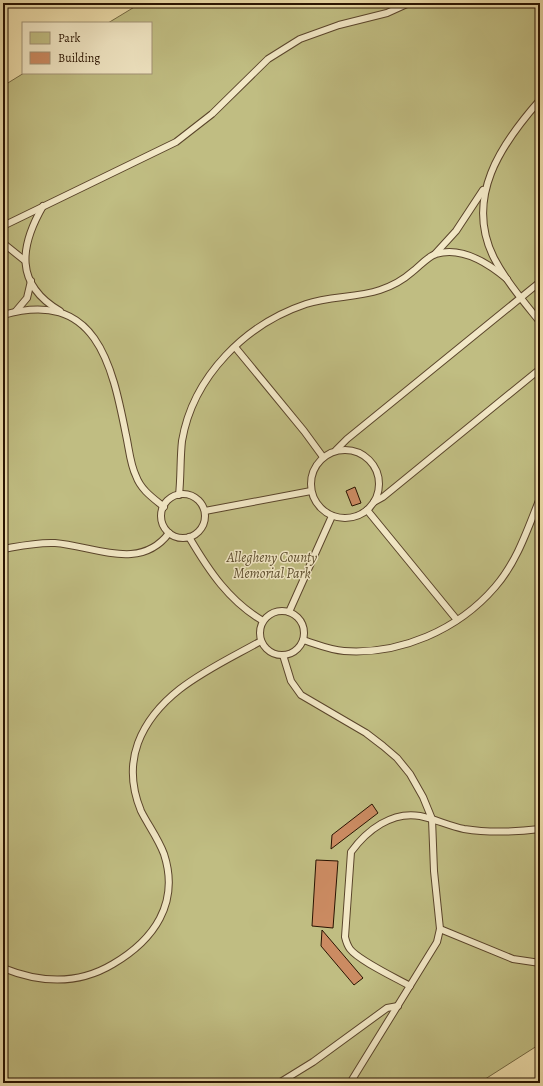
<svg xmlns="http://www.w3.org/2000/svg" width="543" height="1086" viewBox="0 0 543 1086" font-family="Alegreya,serif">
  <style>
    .green { fill: #c0bd82; stroke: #746842 }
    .building { fill: #cb8b62; stroke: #291301 }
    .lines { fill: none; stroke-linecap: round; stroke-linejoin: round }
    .lane-casing { stroke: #5a452b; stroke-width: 8 }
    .lane { stroke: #f2e8c6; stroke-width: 6 }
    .labels { text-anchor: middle; stroke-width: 3; stroke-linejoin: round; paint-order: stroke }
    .park-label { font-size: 14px; font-style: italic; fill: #5e4e2e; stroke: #f2e8c6 }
  </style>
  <rect width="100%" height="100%" fill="#ebdba8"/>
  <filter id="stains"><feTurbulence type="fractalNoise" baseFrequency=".005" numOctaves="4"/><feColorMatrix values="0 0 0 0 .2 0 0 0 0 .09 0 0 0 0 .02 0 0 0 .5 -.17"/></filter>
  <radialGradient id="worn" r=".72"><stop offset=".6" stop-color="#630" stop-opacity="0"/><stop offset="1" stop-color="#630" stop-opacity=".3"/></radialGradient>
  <path class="green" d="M141,3H540V1044L479,1083H3V86L24,73H151V23H108Z"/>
  <g class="building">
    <path d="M355,487L361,503L352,506L346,491Z"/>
    <path d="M372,804L378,813L331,849L332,835Z"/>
    <path d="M316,860L338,861L333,928L312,926Z"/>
    <path d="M322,930L363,978L354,985L321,946Z"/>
  </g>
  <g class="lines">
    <defs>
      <g id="lane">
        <path d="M540,100C501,144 464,198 494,258C506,281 524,302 540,322"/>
        <path d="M43,206C20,246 14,284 60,311"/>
        <path d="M3,226L176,142L212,114L268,59L300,39L339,25L387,13L409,3"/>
        <path d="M3,243L24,260"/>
        <path d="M435,254L456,231L483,190"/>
        <path d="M16,311L27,298L31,281"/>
        <path d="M3,315C96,288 112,364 126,435C129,448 130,464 136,476C141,490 153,498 164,507"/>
        <path d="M235,347L304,431L323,457"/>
        <circle cx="345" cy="484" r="34"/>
        <path d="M336,450L347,439L540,282"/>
        <circle cx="183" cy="516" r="22"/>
        <path d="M179,495C181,477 180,459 182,441C193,376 246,324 306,304C330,296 356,298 380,290C392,286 403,280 412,272C419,267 428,256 436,254C462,246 488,263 507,279"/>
        <path d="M374,502L383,497L540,369"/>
        <path d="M367,510L457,620"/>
        <path d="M205,511L311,491"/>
        <path d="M189,537C209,571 229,601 263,621"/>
        <path d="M3,549C20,546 37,542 55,543C94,546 140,572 169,533"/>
        <circle cx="282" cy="633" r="22"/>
        <path d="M289,612L332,516"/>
        <path d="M303,640C316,644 330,650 344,651C400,655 458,630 495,587C517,562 528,528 540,498"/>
        <path d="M283,655L291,681L301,695L366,733L383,746L397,758L410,774L423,797L432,819L434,871L440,929L437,942L350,1083"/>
        <path d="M440,929L513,959L540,963"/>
        <path d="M3,968C40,983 78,985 113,964C154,940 180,903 164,854C158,838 148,825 141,811C132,789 130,765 138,743C158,690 215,667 261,641"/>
        <path d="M410,986C396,978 358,960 350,949C347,945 346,941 345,937L351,852C367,830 392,811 420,816C435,819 449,826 464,829C489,833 515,832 540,829"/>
        <path d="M279,1083L313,1062L387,1008L398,1006"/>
      </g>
    </defs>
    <use href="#lane" class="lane-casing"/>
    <use href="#lane" class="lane"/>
  </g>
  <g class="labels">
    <g class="park-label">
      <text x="272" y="562">Allegheny County<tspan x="272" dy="16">Memorial Park</tspan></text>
    </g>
  </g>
  <rect width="543" height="1086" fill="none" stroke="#ebdba8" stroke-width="16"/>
  <rect x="4" y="4" width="535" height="1078" fill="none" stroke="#291301" stroke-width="2"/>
  <rect x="8" y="8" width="527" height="1070" fill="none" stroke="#291301"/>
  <rect x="22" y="22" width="130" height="52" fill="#f2e8c6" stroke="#a29377"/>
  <rect x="30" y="32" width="20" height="12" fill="#c0bd82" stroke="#a29377"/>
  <text x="58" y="42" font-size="12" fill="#291301">Park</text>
  <rect x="30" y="52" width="20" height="12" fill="#cb8b62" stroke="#a29377"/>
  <text x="58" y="62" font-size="12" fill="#291301">Building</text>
  <rect width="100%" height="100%" filter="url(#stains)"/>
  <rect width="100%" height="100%" fill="url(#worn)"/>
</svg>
